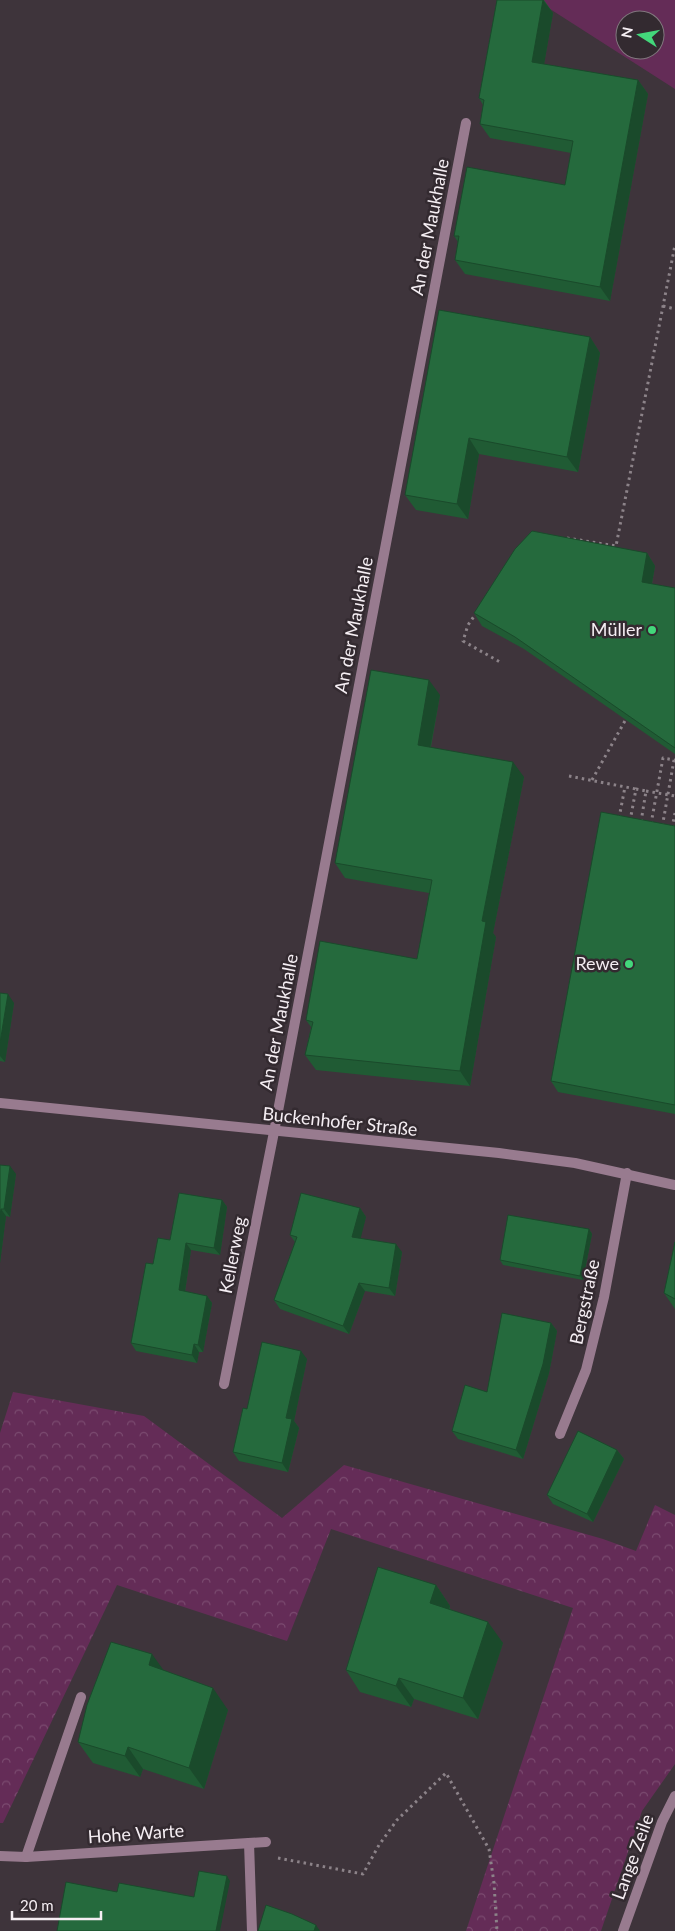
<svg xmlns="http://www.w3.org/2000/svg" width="675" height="1931" viewBox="0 0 675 1931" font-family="Lato,sans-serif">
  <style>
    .grass { fill: #642c57; fill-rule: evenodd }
    .forest { fill: url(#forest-crowns) }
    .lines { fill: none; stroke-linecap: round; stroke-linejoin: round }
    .path { stroke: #8c8389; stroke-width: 3; stroke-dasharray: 2.5 4; stroke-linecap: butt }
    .minor { stroke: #987b8f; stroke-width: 10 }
    .tertiary { stroke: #987b8f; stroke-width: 10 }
    .wall { fill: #205b34 }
    .shaded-wall { fill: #1a4a2b }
    .building { fill: #256a3d; stroke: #1a4a2b }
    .poi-dot { fill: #43d77b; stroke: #332a30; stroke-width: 2 }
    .labels { text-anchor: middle; stroke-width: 5; stroke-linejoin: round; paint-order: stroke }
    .street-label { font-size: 18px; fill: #f5eef3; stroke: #332a30 }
    .poi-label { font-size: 18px; fill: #f5eef3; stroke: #332a30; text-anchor: end }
  </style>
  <defs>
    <pattern id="forest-crowns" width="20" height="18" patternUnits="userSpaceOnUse" patternTransform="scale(1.25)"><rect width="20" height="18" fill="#642c57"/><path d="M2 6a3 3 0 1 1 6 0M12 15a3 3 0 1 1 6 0" fill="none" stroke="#7b4b70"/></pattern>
  </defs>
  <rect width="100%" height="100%" fill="#3e343b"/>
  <path class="grass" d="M536,0H675V89ZM625,20H655V50H625Z"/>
  <path class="forest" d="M13,1392L144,1416L282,1518L344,1465L603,1539L636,1551L655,1505L675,1515V1764L642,1811L601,1931H466L573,1608L331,1529L287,1641L117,1585L3,1823H0V1433Z"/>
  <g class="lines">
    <g class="path">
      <path d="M663,306L675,309"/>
      <path d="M567,538L616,546L675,245"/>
      <path d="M477,612L468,625L463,641L500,662"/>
      <path d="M569,776L636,789"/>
      <path d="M592,780L626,719"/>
      <path d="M646,791L675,796"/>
      <path d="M619,818L625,787"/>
      <path d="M630,821L636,789L646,791L641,822"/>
      <path d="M651,824L663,758L674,760L662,828"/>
      <path d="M672,828L675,813"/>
      <path d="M278,1858L363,1874L379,1845L397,1820L446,1773L489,1849L494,1883L497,1931"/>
    </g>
    <g class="minor">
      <path d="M224,1384L274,1132L466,123"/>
      <path d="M560,1434L586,1370L604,1297L627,1173"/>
      <path d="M249,1843L252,1931"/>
      <path d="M0,1856L26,1857L266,1842"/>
      <path d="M26,1857L81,1697"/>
      <path d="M623,1931L662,1822L675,1796"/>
    </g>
    <path class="tertiary" d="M0,1103L499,1153L575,1163L675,1185"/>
  </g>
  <g class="wall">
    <path d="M497,0H544L553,13L544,64L638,80L648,94L610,301L465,274L455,260L458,242L454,236L565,185L571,153L490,138L480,124L483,105L479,98Z"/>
    <path d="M439,310L590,337L600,353L578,472L479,454L468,519L416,510L405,495Z"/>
    <path d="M647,553L655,566L652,584L675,588V754L524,649L482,626L474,613Z"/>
    <path d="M440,695L431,747L524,777L493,933L496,937L470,1086L316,1070L305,1055L311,1027L306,1020L417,959L429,893L345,878L335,863Z"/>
    <path d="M675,826V1114L558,1092L551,1081Z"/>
    <path d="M0,993L14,1003L5,1062L0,1061Z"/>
    <path d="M0,1165L16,1174L10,1217L6,1216L0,1263Z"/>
    <path d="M222,1200L227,1207L220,1255L191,1250L185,1292L207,1296L212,1303L203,1352H199L197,1363L136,1351L131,1343L153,1264L170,1240Z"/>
    <path d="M360,1208L366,1217L360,1238L402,1252L395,1296L365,1291L349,1334L280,1309L274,1300L295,1242L290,1235Z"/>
    <path d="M589,1229L592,1234L583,1280L503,1265L500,1260Z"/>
    <path d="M675,1242V1309L664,1293Z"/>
    <path d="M551,1323L557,1331L549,1373L523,1459L458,1439L452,1431Z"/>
    <path d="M307,1359L294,1421L299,1428L288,1472L239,1461L233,1452L247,1409Z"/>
    <path d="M617,1450L624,1459L593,1522L553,1504L547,1495Z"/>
    <path d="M436,1585L450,1606V1609L503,1643L478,1719L414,1699L411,1707L360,1692L346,1670Z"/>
    <path d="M164,1670L228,1710L204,1789L143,1769L140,1777L93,1763L78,1742Z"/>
  </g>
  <g class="shaded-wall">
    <path d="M543,0L553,13L542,76L532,62Z"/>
    <path d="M638,80L648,94L610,301L600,287Z"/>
    <path d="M590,337L600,353L578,472L567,457Z"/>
    <path d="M469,438L479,454L468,519L457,504Z"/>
    <path d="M647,553L655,566L650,594L642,582Z"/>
    <path d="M429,680L440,695L428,760L418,745Z"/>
    <path d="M513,762L524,777L493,933L496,937L470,1086L460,1071L482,921Z"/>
    <path d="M8,994L14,1003L5,1062L0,1056V1043Z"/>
    <path d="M10,1166L16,1174L10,1217L4,1209Z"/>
    <path d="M222,1200L227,1207L220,1255L214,1248Z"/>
    <path d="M360,1208L366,1217L359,1245L352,1237Z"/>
    <path d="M1,1209L6,1216L0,1263V1215Z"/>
    <path d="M589,1229L592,1234L583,1280L580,1276Z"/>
    <path d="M186,1243L191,1250L184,1298L179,1290Z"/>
    <path d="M396,1244L402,1252L395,1296L389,1288Z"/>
    <path d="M359,1283L365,1291L349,1334L343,1326Z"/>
    <path d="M207,1296L212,1303L203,1352L198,1345Z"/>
    <path d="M551,1323L557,1331L549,1373L523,1459L516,1450Z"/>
    <path d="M194,1344L199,1352L197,1363L192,1355Z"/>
    <path d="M301,1351L307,1359L294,1421L299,1428L288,1472L282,1463L286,1418Z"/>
    <path d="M617,1450L624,1459L593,1522L587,1514Z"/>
    <path d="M436,1585L450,1606L445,1624L430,1603Z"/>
    <path d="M488,1622L503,1643L478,1719L463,1698Z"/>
    <path d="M152,1654L167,1675L149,1665Z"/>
    <path d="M399,1678L414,1699L411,1707L396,1686Z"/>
    <path d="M213,1688L228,1710L204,1789L189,1768Z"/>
    <path d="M128,1747L143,1769L140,1777L125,1756Z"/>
    <path d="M227,1876L230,1881L220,1931H216Z"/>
    <path d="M316,1925L320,1931H314Z"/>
  </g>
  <g class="building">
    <path d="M497,0H543L532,62L638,80L600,287L455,260L459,236H454L467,167L565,185L573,141L480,124L484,100L479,98Z"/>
    <path d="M439,310L590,337L567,457L469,438L457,504L405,495Z"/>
    <path d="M532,531L647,553L642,582L675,588V748L515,637L474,613L515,549Z"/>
    <path d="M371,670L429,680L418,745L513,762L482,921L486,922L460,1071L305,1055L313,1022L306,1020L320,941L417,959L432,880L335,863Z"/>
    <path d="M601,812L675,826V1105L551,1081Z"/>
    <path d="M0,993L8,994L0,1043Z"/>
    <path d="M0,1165L10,1166L4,1209H1L0,1215Z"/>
    <path d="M179,1193L222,1200L214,1248L186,1243L179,1290L207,1296L198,1345L194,1344L192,1355L131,1343L146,1263L153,1264L158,1238L170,1240Z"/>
    <path d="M301,1193L360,1208L352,1237L396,1244L389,1288L359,1283L343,1326L274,1300L297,1237L290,1235Z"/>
    <path d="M508,1215L589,1229L580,1276L500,1260Z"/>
    <path d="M675,1242V1299L664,1293Z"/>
    <path d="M502,1313L551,1323L543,1364L516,1450L452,1431L465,1385L487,1392Z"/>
    <path d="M262,1342L301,1351L286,1418L292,1419L282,1463L233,1452L243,1408L247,1409Z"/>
    <path d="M578,1431L617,1450L587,1514L547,1495Z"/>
    <path d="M378,1567L436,1585L430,1603L488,1622L463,1698L399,1678L396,1686L346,1670Z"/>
    <path d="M111,1642L152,1654L149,1665L213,1688L189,1768L128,1747L125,1756L78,1742L87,1705Z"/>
    <path d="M199,1871L227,1876L216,1931H57L66,1882L117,1892L119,1883L194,1897Z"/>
    <path d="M266,1905L292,1914L316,1925L314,1931H258Z"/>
  </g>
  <g class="poi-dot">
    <circle cx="652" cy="630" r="5"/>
    <circle cx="629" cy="964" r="5"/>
  </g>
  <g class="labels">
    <g class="street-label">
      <text transform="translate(430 227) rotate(-79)" y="6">An der Maukhalle</text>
      <text transform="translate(354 625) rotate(-79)" y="6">An der Maukhalle</text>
      <text transform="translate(279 1022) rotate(-79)" y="6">An der Maukhalle</text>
      <text transform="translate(340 1122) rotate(6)" y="6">Buckenhofer Straße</text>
      <text transform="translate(233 1255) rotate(-79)" y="6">Kellerweg</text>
      <text transform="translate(585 1302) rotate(-78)" y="6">Bergstraße</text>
      <text transform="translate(136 1834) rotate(-4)" y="6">Hohe Warte</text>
      <text transform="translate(633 1857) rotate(-70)" y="6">Lange Zeile</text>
    </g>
    <g class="poi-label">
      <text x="642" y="636">Müller</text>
      <text x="619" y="970">Rewe</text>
    </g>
  </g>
  <g transform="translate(640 35) rotate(281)"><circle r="24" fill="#332a30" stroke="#81787e"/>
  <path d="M0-4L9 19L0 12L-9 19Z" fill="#43d77b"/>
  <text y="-8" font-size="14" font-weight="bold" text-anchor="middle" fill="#f5eef3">N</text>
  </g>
  <path d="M12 1911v8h89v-8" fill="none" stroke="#f5eef3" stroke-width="2.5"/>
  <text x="20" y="1911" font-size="15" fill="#f5eef3" stroke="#332a30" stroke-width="4" paint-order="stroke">20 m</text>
</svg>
